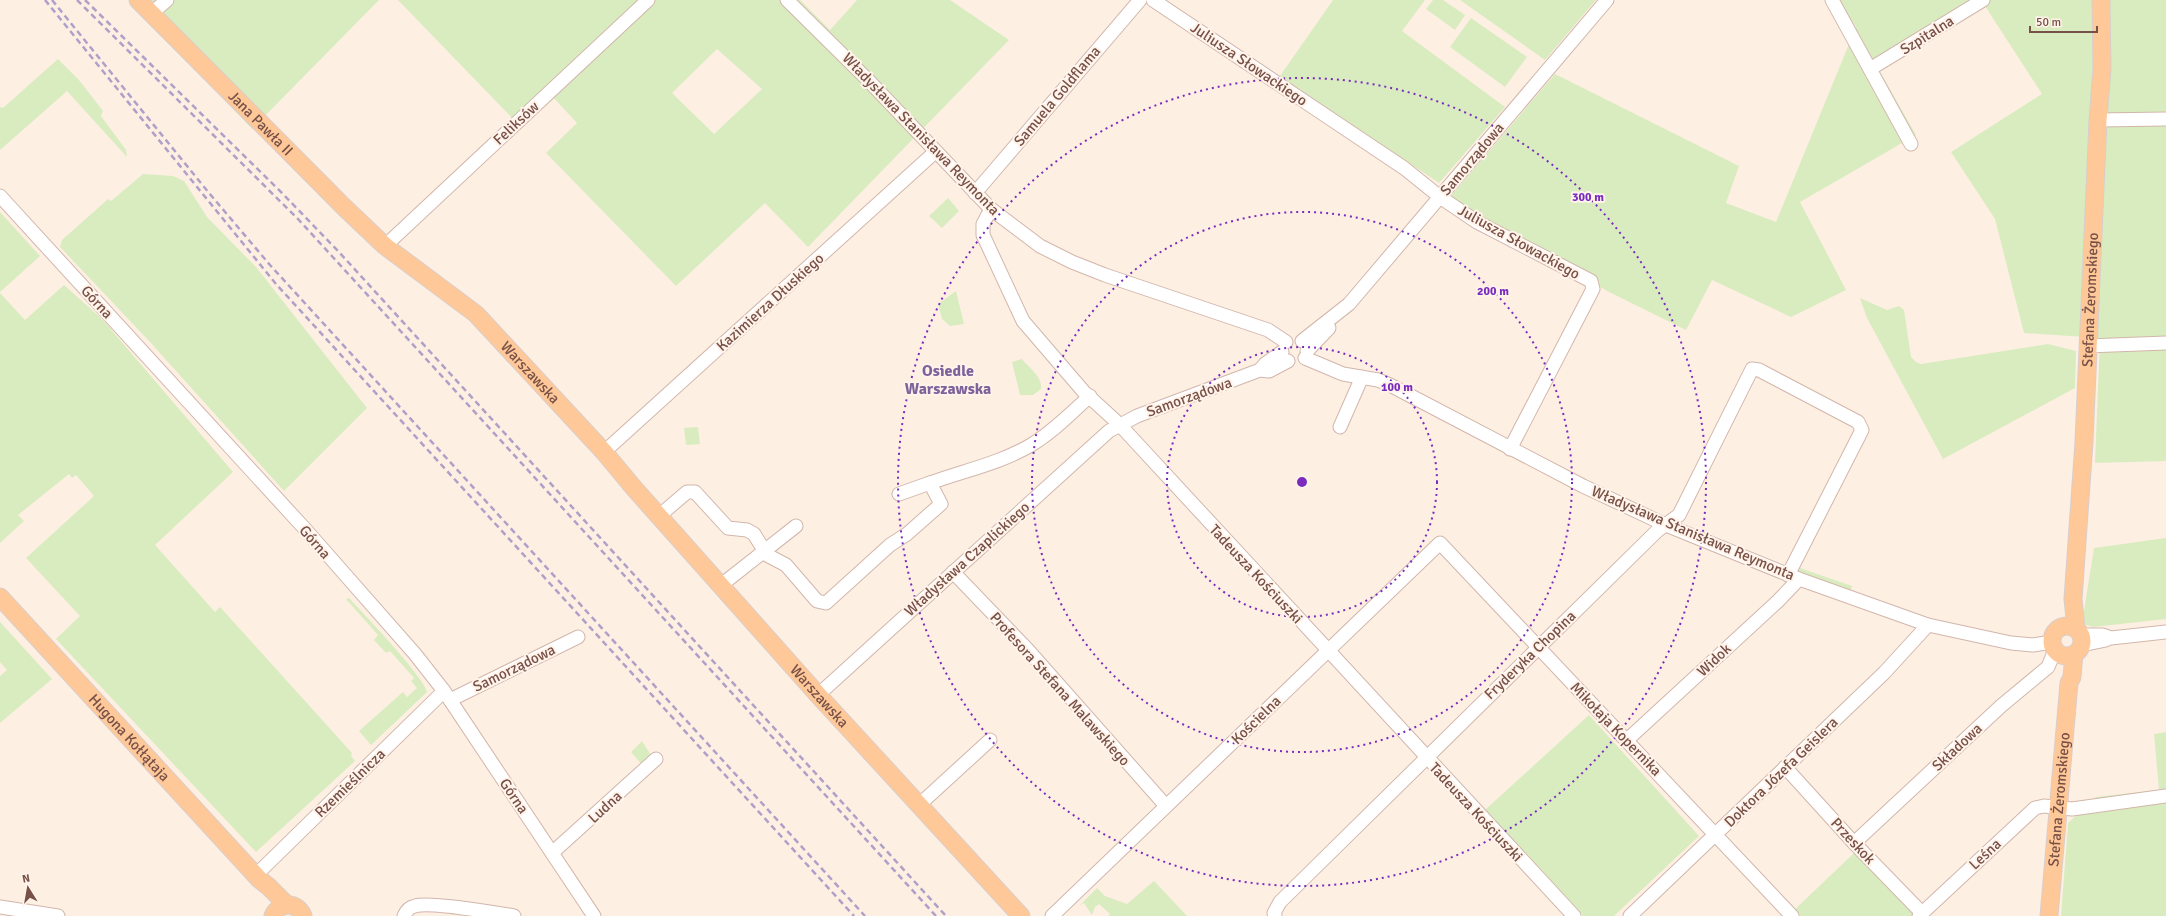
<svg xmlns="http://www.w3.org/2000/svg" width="2166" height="916" viewBox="0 0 2166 916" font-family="Signika,sans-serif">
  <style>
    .green { fill: #d9ecc0; fill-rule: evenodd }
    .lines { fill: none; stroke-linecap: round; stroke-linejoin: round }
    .minor-casing { stroke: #d2b6ab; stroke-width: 15 }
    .major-casing { stroke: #d9cecb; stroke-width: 19 }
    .minor { stroke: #fff; stroke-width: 13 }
    .major { stroke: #ffc898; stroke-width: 17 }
    .rail { stroke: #afa0c8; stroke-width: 2.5; stroke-dasharray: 6 4; stroke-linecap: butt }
    .ring { fill: none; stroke: #7b2cbf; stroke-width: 2; stroke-dasharray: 2 4 }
    .labels { text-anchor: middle; stroke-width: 4; stroke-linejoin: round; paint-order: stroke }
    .street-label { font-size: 15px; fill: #775047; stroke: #fff3ea }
    .neighbourhood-label { font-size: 16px; font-weight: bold; fill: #7e629b; stroke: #fff3ea }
    .centre { fill: #7b2cbf; stroke: #fff3ea; stroke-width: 2 }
    .ring-label { font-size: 12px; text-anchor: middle; font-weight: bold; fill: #7b2cbf; stroke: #fff3ea; stroke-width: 4; stroke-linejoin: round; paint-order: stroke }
  </style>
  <rect width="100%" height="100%" fill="#feefe3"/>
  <g class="green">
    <path d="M128,0H379L252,129L148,18Z"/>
    <path d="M398,0H800L830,30L857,0H950L1009,40L808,247L765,203L676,286L546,153L577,123L550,94L518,124ZM717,49L762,89L714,134L672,93Z"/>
    <path d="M1333,0H1425L1402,31L1505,107L1439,183L1280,76Z"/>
    <path d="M1433,0H1443L1465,15L1455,30L1426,9Z"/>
    <path d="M1460,0H1596L1545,60Z"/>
    <path d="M1838,0H2166V461L2095,463L2100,338L2024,333L1995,219L1951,152L2042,94L1985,6L1878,68L1916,135L1800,202L1846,290L1791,317L1712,280L1686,330L1607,291L1450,197L1555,74L1739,166L1726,203L1776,222L1856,27Z"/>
    <path d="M1471,18L1527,57L1505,87L1450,47Z"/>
    <path d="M58,59L79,80L103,111L101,116L126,150L127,157L67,91L0,150V107L3,108Z"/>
    <path d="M143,174L173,176L184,181L207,217L256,267L367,408L284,491L150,342L60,247L62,240L108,199L111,201Z"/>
    <path d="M948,198L959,211L942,228L929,216Z"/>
    <path d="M0,212L40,256L0,292Z"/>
    <path d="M64,285L102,319L233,472L155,545L215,612L220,607L352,753L351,756L355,761L256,852L56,639L80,616L26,558L94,496L76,475L72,478L69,474L18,515L24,521L0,543V293L25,320Z"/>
    <path d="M956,291L964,324L950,326L942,319L938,304Z"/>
    <path d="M1860,298L1887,310L1899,306L1904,310L1911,357L1916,362L1921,364L2048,344L2076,351L2075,388L1943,459L1867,318Z"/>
    <path d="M1022,359C1029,368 1043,377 1041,389L1033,395H1020L1012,362Z"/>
    <path d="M698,427L700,444L686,445L684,428Z"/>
    <path d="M2166,538V619L2093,627L2086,625L2083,617L2094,548Z"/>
    <path d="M1797,567L1852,586L1851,590L1848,591L1799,572Z"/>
    <path d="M349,598C362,612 425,678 427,692L371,745L359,731L403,692L407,697L417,688L411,681L414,678L390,651L386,653L374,640L378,635L346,599Z"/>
    <path d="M0,622L52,679L0,723V676L7,670L0,662Z"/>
    <path d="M1589,715L1699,836L1614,916H1583L1485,810Z"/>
    <path d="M2166,732V916H2061L2068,823L2096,797L2159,790L2154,734Z"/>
    <path d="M642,741L652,757L643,766L631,752Z"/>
    <path d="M1854,853L1913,914L1911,916H1788Z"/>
    <path d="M1154,881L1187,916H1108L1110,914L1099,904L1095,907L1092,915L1084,903L1079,906L1097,888L1105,896L1127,904Z"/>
  </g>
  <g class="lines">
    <defs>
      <g id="minor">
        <path d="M787,0L868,80L991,209L1040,246L1072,262L1105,275L1268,330L1286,342"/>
        <path d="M1153,0L1404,168L1440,197L1477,222L1591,281L1593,289L1510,449"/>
        <path d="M1832,0L1911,144"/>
        <path d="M152,13L167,0"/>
        <path d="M1870,69L1983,0"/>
        <path d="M2098,120L2166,119"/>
        <path d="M975,193L1140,0"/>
        <path d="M0,196L305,529L415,654L444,691L594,916"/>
        <path d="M991,209L983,224V235L1023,321L1084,392L1119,424L1574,916"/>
        <path d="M385,246L648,0"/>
        <path d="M1302,341L1349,304L1607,0"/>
        <path d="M2087,346L2166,343"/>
        <path d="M1307,351L1329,328"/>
        <path d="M1305,358L1343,374L1378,380L1390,385L1583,486L1666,525L1799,579L1928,625L2011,643L2033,645L2052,642"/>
        <path d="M1260,370L1265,364L1282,352"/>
        <path d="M1340,427L1362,377"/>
        <path d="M604,452L935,152"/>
        <path d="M899,494L930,483"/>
        <path d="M659,516L687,492H695L728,528L747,530L754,534L767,555L786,565L817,601L826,603L890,545L907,534L941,504L930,483C963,471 1001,463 1031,445C1053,432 1071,413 1090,396"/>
        <path d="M953,572L1028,650L1166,806"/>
        <path d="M720,586L796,526"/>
        <path d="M2081,635H2103L2111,638L2166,632"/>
        <path d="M2082,645L2106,640"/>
        <path d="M818,695L1109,431L1137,416L1260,370L1269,371L1288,361"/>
        <path d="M450,700L578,637"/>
        <path d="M1627,740L1778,601L1799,579"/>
        <path d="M1785,767L1854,843L1922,913"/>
        <path d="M919,805L990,740"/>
        <path d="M1854,843L2001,706L2048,667L2055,650"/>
        <path d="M552,853L656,759"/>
        <path d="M256,875L444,691"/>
        <path d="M0,907L58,916"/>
        <path d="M404,916C406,911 410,907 415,906C430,901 496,913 514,916"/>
        <path d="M1052,916L1440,543L1792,916"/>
        <path d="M1275,916L1274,913L1280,902L1657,531L1679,515L1752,369L1759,370L1858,422L1862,430L1788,575"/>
        <path d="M1630,916L1884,673L1928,625"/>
        <path d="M1919,916L2035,808L2044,806L2072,809L2166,796"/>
      </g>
      <g id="major">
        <path id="s1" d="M138,0L345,208L385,246L476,314L604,452L633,487L818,695L1021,916"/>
        <path id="s2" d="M0,597L259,879L269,887L287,905"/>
        <circle cx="2067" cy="641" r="15"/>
        <path id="s3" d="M2076,628L2073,599L2084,442L2098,120L2102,68L2101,0"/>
        <path d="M273,916C279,902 297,901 303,916"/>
        <path id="s4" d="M2049,916L2069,683L2072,677L2074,654"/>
      </g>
    </defs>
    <use href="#minor" class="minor-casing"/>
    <use href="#major" class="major-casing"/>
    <use href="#minor" class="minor"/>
    <use href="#major" class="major"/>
    <g class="rail">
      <path d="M45,0L276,284L854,916"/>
      <path d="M52,0L209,193L270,265L865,916"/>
      <path d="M77,0L298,219L936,916"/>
      <path d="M85,0L282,193L338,251L946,916"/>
    </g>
  </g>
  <g class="ring">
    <circle cx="1302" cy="482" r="135"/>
    <circle cx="1302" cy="482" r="270"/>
    <circle cx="1302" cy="482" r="404"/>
  </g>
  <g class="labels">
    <g class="street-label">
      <text transform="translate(1927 35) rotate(-32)" y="5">Szpitalna</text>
      <text transform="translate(1249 64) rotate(34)" y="5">Juliusza Słowackiego</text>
      <text transform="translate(1057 96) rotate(-50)" y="5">Samuela Goldflama</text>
      <text dy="5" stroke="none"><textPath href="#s1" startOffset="174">Jana Pawła II</textPath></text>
      <text transform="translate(516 123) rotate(-43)" y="5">Feliksów</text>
      <text transform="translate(921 134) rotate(46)" y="5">Władysława Stanisława Reymonta</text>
      <text transform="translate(1472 159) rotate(-50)" y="5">Samorządowa</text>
      <text transform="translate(1519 242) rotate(29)" y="5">Juliusza Słowackiego</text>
      <text dy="5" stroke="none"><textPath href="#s3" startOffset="329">Stefana Żeromskiego</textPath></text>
      <text transform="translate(97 302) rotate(47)" y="5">Górna</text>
      <text transform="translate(770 302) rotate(-42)" y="5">Kazimierza Dłuskiego</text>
      <text dy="5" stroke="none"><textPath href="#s1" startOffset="542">Warszawska</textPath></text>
      <text transform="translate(1189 397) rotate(-20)" y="5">Samorządowa</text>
      <text transform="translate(1693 533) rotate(23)" y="5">Władysława Stanisława Reymonta</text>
      <text transform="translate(315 542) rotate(49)" y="5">Górna</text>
      <text transform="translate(967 559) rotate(-42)" y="5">Władysława Czaplickiego</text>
      <text transform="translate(1256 574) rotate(47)" y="5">Tadeusza Kościuszki</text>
      <text transform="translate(1530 655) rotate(-44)" y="5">Fryderyka Chopina</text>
      <text transform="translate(1714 660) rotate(-43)" y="5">Widok</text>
      <text transform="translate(514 668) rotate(-26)" y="5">Samorządowa</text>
      <text transform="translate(1060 689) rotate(48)" y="5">Profesora Stefana Malawskiego</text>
      <text dy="5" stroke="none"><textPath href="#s1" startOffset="976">Warszawska</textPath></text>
      <text transform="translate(1256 720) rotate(-44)" y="5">Kościelna</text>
      <text transform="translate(1616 729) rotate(46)" y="5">Mikołaja Kopernika</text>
      <text dy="5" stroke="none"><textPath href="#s2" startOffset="191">Hugona Kołłątaja</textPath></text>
      <text transform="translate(1957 747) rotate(-43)" y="5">Składowa</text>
      <text transform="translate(1781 772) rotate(-44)" y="5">Doktora Józefa Geislera</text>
      <text transform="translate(350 783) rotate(-44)" y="5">Rzemieślnicza</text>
      <text transform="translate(514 796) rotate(56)" y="5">Górna</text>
      <text dy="5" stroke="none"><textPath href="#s4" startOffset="117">Stefana Żeromskiego</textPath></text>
      <text transform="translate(605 807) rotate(-42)" y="5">Ludna</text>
      <text transform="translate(1476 812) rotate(47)" y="5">Tadeusza Kościuszki</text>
      <text transform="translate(1853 841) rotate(47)" y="5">Przeskok</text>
      <text transform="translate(1985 854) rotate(-43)" y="5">Leśna</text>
    </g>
    <g class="neighbourhood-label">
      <text x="948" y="376">Osiedle<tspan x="948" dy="18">Warszawska</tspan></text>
    </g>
  </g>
  <circle cx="1302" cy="482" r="6" class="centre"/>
  <g class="ring-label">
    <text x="1588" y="201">300 m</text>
    <text x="1493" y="295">200 m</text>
    <text x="1397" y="391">100 m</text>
  </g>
  <g transform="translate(28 888) rotate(349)" stroke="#fff3ea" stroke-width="3" paint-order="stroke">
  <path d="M0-3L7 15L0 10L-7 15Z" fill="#775047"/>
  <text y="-6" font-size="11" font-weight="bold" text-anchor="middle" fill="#775047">N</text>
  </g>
  <path d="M2030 26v6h67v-6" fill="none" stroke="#775047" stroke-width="2"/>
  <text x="2036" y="26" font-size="12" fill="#775047" stroke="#fff3ea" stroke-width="3" paint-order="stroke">50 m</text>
</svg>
